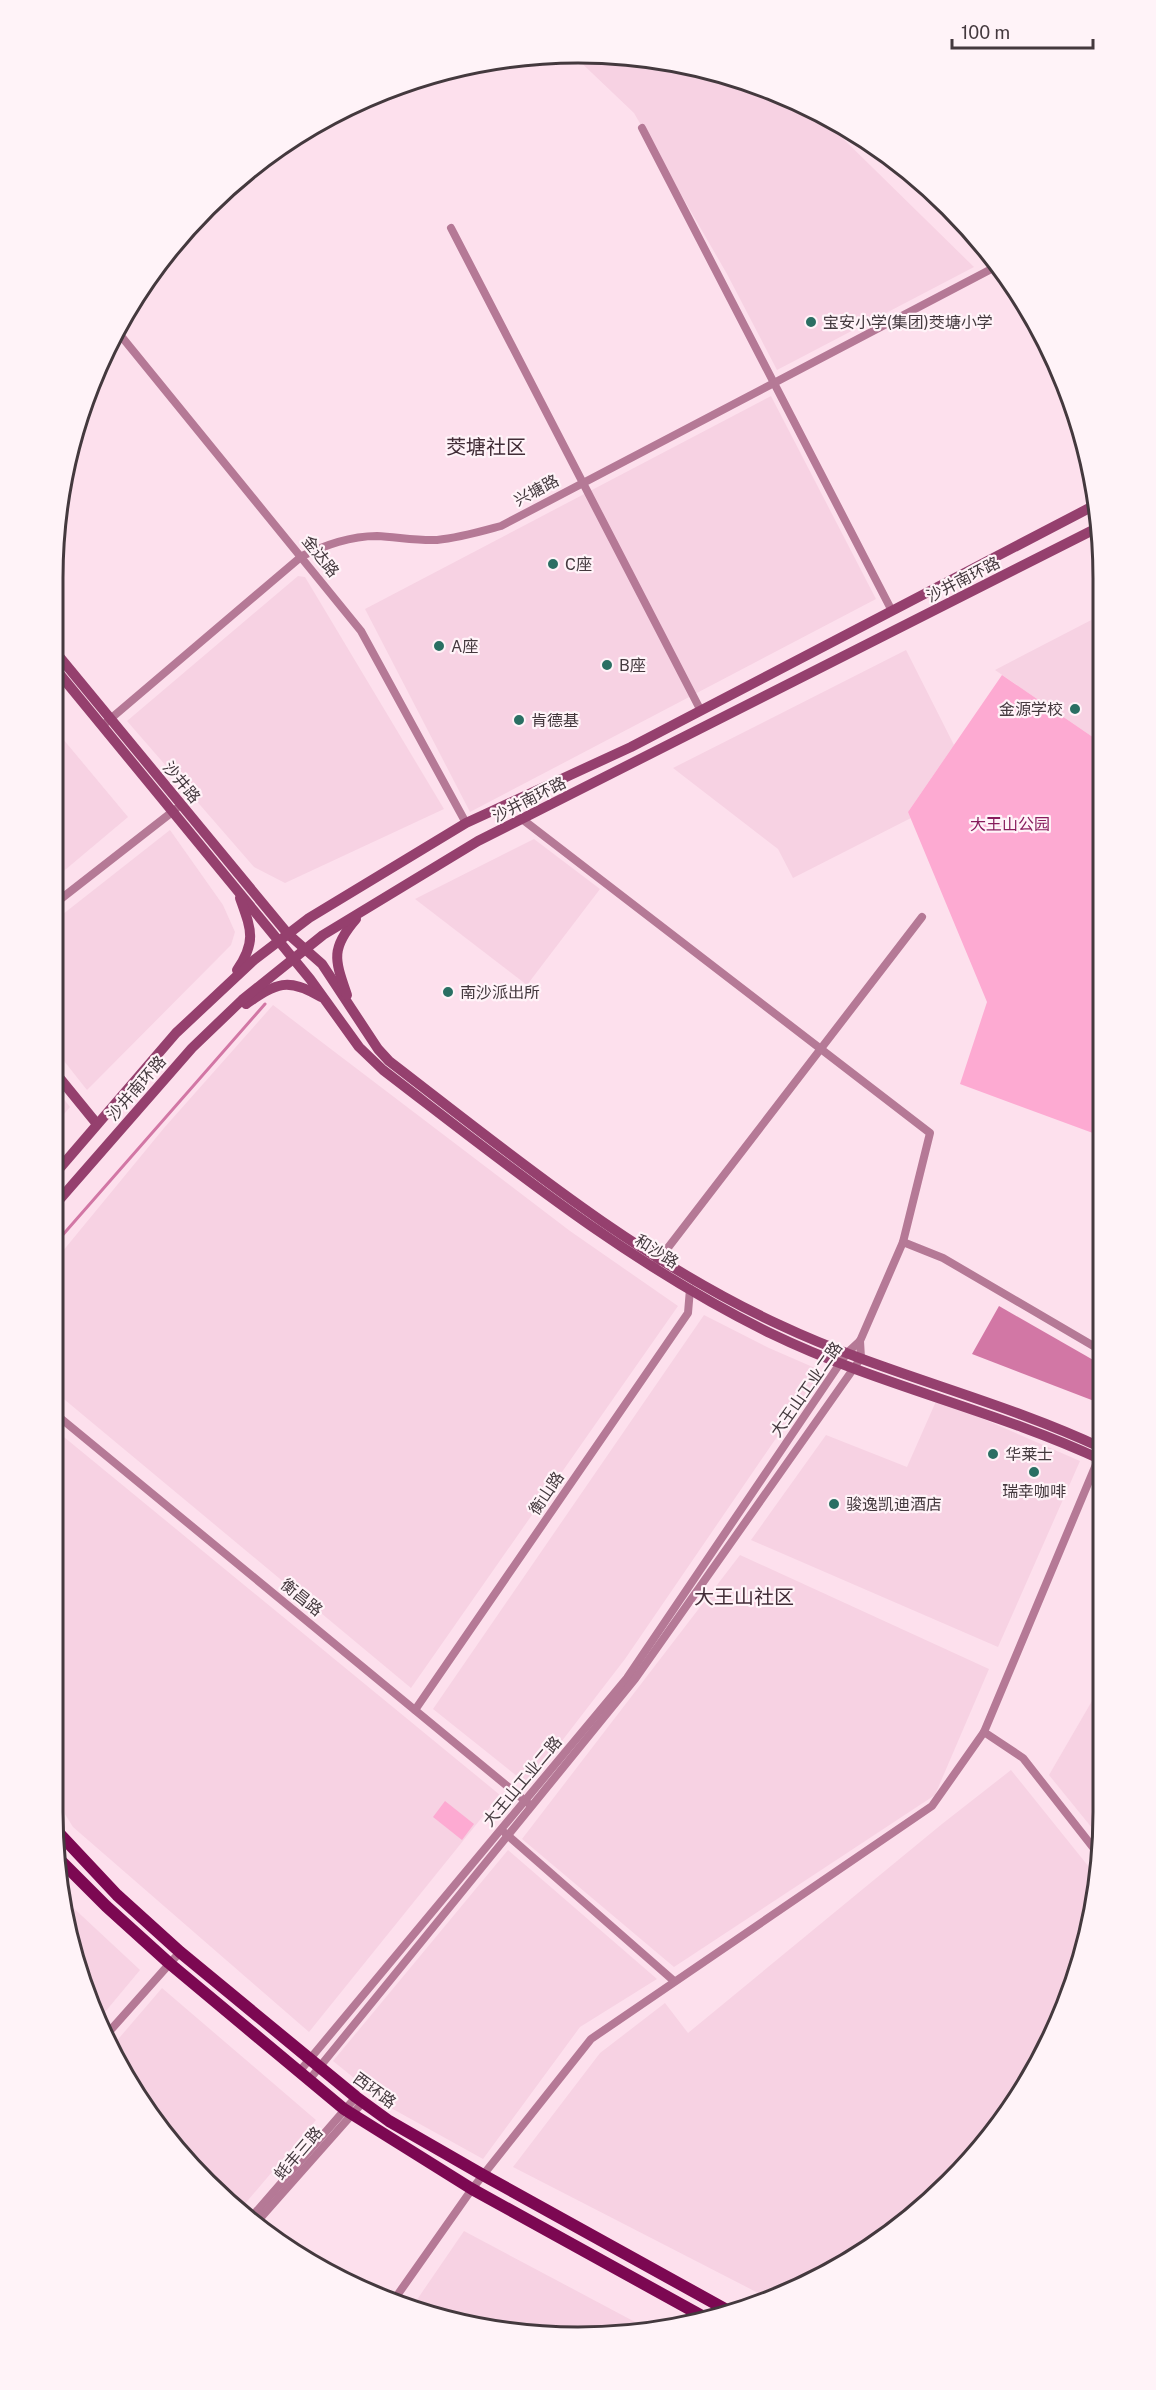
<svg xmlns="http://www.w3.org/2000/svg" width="1156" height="2390" viewBox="0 0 1156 2390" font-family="'Public Sans','Noto Sans SC',sans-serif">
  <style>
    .built { fill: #f7d2e3 }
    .green { fill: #fdaad2 }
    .water { fill: #d277a5 }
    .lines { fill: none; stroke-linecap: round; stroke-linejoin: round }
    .stream { stroke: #d277a5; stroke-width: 3 }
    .street { stroke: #b57996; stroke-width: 8 }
    .secondary { stroke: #95406e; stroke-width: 10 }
    .primary { stroke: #7c0852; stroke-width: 12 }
    .poi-dot { fill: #2a6f63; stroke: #fff3f8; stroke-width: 2 }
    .labels { text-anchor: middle; stroke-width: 4.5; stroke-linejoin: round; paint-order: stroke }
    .poi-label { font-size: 16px; fill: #44393e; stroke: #fff3f8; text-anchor: start }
    .street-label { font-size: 16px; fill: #44393e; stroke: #fff3f8 }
    .park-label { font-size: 16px; fill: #881c5d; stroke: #fff3f8 }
    .quarter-label { font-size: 20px; fill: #422d37; stroke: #fff3f8 }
    .rim { fill: none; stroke: #44393e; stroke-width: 3 }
  </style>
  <rect width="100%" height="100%" fill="#fde0ed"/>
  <g class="built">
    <path d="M571,53L681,63L779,93L821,117L974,267L777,370L727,274L634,113Z"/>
    <path d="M771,396L876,599L470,812L365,609Z"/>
    <path d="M298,576L305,577L444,809L285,883L254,867L127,721Z"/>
    <path d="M1099,616L1100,742L995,670Z"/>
    <path d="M906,650L954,745L908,812L911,818L793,878L778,849L673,768Z"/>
    <path d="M53,727L128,817L53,880Z"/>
    <path d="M170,830L223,905L235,932L231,945L87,1090L53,1047V922Z"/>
    <path d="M534,839L600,889L527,985L415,899Z"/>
    <path d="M273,1005L570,1231L678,1306L411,1688L53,1390V1263L164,1128Z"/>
    <path d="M53,1085L70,1107L53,1127Z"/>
    <path d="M704,1315L769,1348L822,1371L625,1659L528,1785L433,1709Z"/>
    <path d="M937,1399L1080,1461L998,1647L751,1540L826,1435L907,1467Z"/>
    <path d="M53,1428L500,1795L309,2032L73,1827L53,1795Z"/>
    <path d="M740,1555L989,1669L935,1795L674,1967L522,1839Z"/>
    <path d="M1103,1682V1812L1101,1839L1049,1775Z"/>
    <path d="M1011,1770L1097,1877L1093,1915L1063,2013L1015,2104L950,2183L811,2283L766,2297L513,2167L600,2053L665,2003L688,2033L942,1824Z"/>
    <path d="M508,1850L657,1979L580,2027L483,2159L391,2108L333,2061Z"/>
    <path d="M67,1902L140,1970L100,2018L81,1981Z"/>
    <path d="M162,1988L316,2120L238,2212L161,2132L114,2044Z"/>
    <path d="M464,2231L652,2331L475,2327L414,2304Z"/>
  </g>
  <g class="green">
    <path d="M1002,675L1100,742L1101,1136L960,1084L987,1002L908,812Z"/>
    <path d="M445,1801L474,1824L462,1840L433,1817Z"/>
  </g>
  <path class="water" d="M999,1306L1102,1365V1404L972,1354Z"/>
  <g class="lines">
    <path class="stream" d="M53,1246L265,1004"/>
    <g class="street">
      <path d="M642,128L892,611"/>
      <path d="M451,228L701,711"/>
      <path d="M117,331L361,631L466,823"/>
      <path d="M102,726L302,556C326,545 350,536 377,536C397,537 418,541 437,540C459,538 479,532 501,526L999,265"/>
      <path d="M53,905L176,809"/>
      <path d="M903,1242L943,1258L1102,1351"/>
      <path d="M657,1262L922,917"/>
      <path d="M53,1412L529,1804"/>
      <path d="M415,1710L688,1313L690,1289"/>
      <path d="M984,1732L1023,1758L1099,1855"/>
      <path d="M505,1833L674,1981"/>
      <path d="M108,2033L180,1952"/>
      <path d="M299,2072L627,1678L847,1353L860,1341L903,1242L930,1133L522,819"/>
      <path d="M309,2080L635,1679L861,1358L860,1341"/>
      <path d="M249,2220L356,2097"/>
      <path d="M255,2224L363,2102"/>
      <path d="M396,2297L472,2189L591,2039L932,1806L984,1732L1100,1455"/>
    </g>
    <g class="secondary">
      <path d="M53,649L288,934L322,964L378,1049L389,1061C514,1157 637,1259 780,1325C884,1374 998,1399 1102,1448"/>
      <path d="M53,666L310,979L359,1047L383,1070C507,1165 630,1265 772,1334C877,1385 995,1410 1102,1460"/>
      <path d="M237,970C257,941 251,929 240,898"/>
      <path d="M347,995C335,960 330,949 356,919"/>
      <path d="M246,1004C277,983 287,977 321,997"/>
      <path d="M53,1070L97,1124"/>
      <path d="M53,1176L176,1033L254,960L309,918L466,823L631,747L1097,504"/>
      <path d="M53,1207L192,1048L242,1000L323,935L478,841L1099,527"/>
    </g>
    <g class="primary">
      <path d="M56,1830L117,1895L180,1952L356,2097L389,2121L483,2175L725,2309"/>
      <path d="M60,1860L106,1906L169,1963L344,2109L472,2189L702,2316"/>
    </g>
  </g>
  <g class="poi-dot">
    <circle cx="811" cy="322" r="6"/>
    <circle cx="553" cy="564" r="6"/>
    <circle cx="439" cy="646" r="6"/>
    <circle cx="607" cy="665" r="6"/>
    <circle cx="1075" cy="709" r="6"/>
    <circle cx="519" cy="720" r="6"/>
    <circle cx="448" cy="992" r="6"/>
    <circle cx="993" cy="1454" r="6"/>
    <circle cx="1034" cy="1472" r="6"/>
    <circle cx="834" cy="1504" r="6"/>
  </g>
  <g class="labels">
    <g class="poi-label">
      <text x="823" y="328">宝安小学(集团)茭塘小学</text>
      <text x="565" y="570">C座</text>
      <text x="451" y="652">A座</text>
      <text x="619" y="671">B座</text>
      <text x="1063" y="715" text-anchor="end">金源学校</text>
      <text x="531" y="726">肯德基</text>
      <text x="460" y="998">南沙派出所</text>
      <text x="1005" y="1460">华莱士</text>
      <text x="1034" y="1497" text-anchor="middle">瑞幸咖啡</text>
      <text x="846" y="1510">骏逸凯迪酒店</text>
    </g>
    <g class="street-label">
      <text transform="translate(536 490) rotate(-28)" y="6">兴塘路</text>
      <text transform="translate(321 556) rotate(51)" y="6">金达路</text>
      <text transform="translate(963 579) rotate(-27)" y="6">沙井南环路</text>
      <text transform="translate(182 782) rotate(50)" y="6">沙井路</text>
      <text transform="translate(529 799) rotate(-27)" y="6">沙井南环路</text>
      <text transform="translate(136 1088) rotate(-49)" y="6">沙井南环路</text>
      <text transform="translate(657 1251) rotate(32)" y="6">和沙路</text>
      <text transform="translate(806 1389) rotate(-55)" y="6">大王山工业二路</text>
      <text transform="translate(546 1493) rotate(-56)" y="6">衡山路</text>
      <text transform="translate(302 1597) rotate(39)" y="6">衡昌路</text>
      <text transform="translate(522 1781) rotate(-50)" y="6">大王山工业二路</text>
      <text transform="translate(375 2090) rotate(36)" y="6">西环路</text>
      <text transform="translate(298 2153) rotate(-49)" y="6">蚝丰三路</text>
    </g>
    <g class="park-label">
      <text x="1010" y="830">大王山公园</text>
    </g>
    <g class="quarter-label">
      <text x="486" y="454">茭塘社区</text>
      <text x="744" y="1604">大王山社区</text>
    </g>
  </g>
  <path d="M0 0H1156V2390H0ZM578 63H578A515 515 0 0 1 1093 578V1812A515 515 0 0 1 578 2327H578A515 515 0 0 1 63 1812V578A515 515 0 0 1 578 63Z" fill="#fff3f8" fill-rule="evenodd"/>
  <path class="rim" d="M578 63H578A515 515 0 0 1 1093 578V1812A515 515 0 0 1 578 2327H578A515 515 0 0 1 63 1812V578A515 515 0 0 1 578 63Z"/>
  <path d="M952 39v9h141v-9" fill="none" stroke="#44393e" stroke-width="3"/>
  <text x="961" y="39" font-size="18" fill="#44393e" stroke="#fff3f8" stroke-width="4.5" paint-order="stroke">100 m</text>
</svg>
